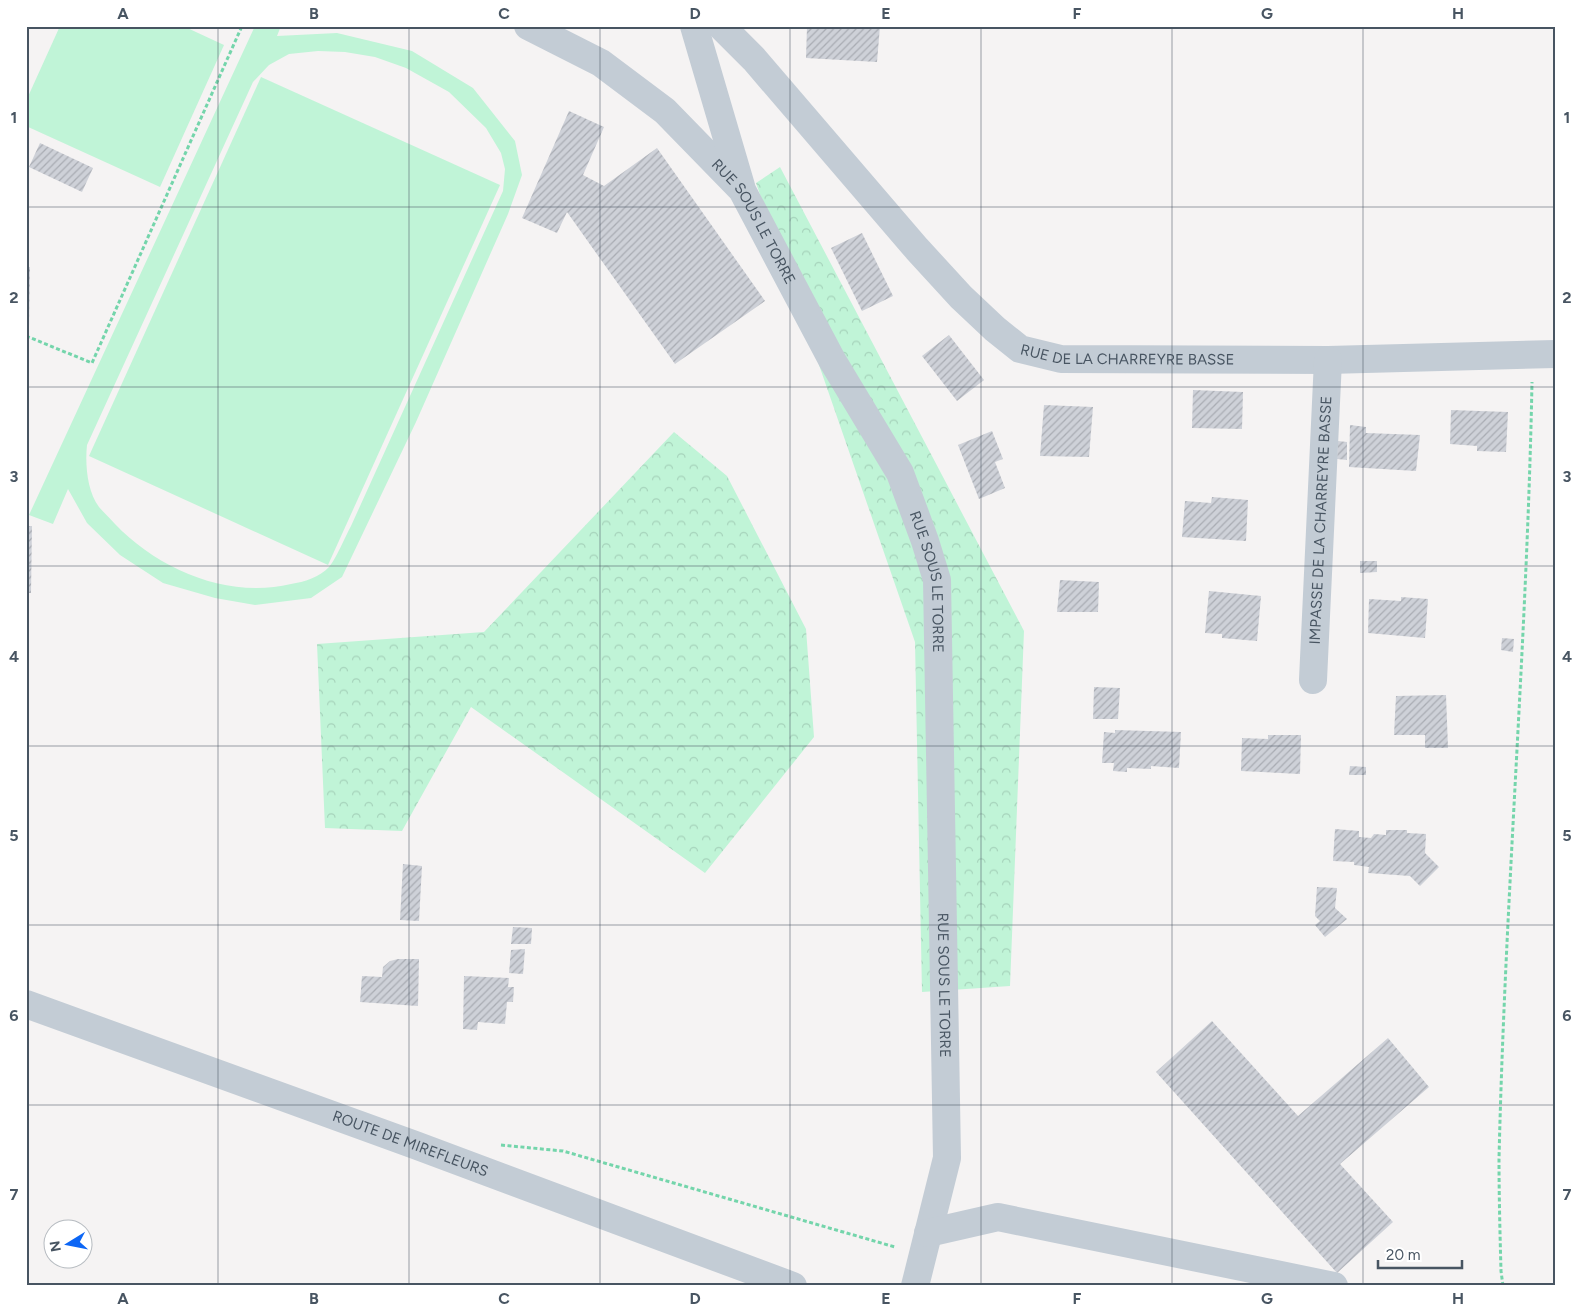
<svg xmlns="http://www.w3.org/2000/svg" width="1581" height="1312" viewBox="0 0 1581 1312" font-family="Figtree,sans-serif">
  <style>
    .grass { fill: #c0f4d7; fill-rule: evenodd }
    .forest { fill: url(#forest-crowns) }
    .building { fill: url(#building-hatch) }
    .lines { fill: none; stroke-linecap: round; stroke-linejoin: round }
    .path { stroke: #74d5ab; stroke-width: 3; stroke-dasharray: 4 2.5; stroke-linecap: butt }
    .minor { stroke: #c3ccd5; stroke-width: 28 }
    .grid { fill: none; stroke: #485562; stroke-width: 1; stroke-opacity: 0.55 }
    .labels { text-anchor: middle; stroke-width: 4; stroke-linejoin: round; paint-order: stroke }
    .street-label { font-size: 15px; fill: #485562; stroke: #fff }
    .neatline { fill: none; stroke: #485562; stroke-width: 2 }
    .grid-label { font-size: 16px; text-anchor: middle; font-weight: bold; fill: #485562 }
  </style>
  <defs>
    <pattern id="forest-crowns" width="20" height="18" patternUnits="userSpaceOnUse" patternTransform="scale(1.25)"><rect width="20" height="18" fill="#c0f4d7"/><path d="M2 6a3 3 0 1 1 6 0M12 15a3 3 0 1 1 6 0" fill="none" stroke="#a6d3bb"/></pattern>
    <pattern id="building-hatch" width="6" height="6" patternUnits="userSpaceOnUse" patternTransform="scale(1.25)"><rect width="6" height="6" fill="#ced1d8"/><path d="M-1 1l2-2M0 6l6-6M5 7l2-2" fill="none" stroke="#a9acb3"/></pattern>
  </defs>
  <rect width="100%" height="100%" fill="#f5f3f3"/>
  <g class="grass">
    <path d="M60,26H183L224,45L160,187L26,126V101Z"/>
    <path d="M255,26H281L277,36L337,33L412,51L473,88L515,141L522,175L508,214L416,422L342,577L311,598L255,605L215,598L163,583L120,555L87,523L68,489L53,524L29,515ZM318,51L345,52L375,57L406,68L449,92L486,128L501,153L505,169L503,191L351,526C345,537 336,559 329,567C320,577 304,582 291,584C228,599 159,570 115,524C110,518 104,513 99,507C87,491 85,464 87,445L253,82L269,65L289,54Z"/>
    <path d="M261,77L500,185L328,565L89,456Z"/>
  </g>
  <g class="forest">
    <path d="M780,167L1024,631L1010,986L922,992L915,642L756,183Z"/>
    <path d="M674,432L727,476L806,629L814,737L705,873L471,707L402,831L325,828L317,644L484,632Z"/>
  </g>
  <g class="building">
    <path d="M807,26H880L877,62L806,58Z"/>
    <path d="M569,111L604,127L583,175L604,186L657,148L765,301L675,364L567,212L557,233L522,218Z"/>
    <path d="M40,143L93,168L82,192L29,167Z"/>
    <path d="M862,233L893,296L862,311L831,248Z"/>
    <path d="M26,267H30L29,327H26Z"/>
    <path d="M949,335L984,380L957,401L922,356Z"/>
    <path d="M1193,390L1243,392L1242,429L1192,428Z"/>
    <path d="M1044,405L1093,407L1089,457L1040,456Z"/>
    <path d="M1451,410L1508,412L1506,452L1477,451V446L1450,444Z"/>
    <path d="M1350,425L1366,427V433L1420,435L1416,471L1349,467Z"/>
    <path d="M992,431L1003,459L995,462L1005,488L979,499L958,445Z"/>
    <path d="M1338,441L1347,442V460L1337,459Z"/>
    <path d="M1212,497L1248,500L1246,541L1182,537L1185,501L1211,503Z"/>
    <path d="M26,526H32L31,593H26Z"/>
    <path d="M1360,561H1377V572L1360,573Z"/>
    <path d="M1060,580L1099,582L1098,612H1057Z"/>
    <path d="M1209,591L1261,596L1257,641L1222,638V634L1205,633Z"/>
    <path d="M1401,597L1428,599L1425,638L1368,633L1369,599L1401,601Z"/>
    <path d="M1502,638L1514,639L1513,652L1501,650Z"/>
    <path d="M1094,687L1120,688L1118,719H1093Z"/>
    <path d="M1446,695L1448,748H1425V735H1394L1396,696Z"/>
    <path d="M1115,730L1181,732L1179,768L1151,766V769L1127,768V772L1113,771L1114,763H1102L1104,732L1115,733Z"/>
    <path d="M1268,735H1301L1300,774L1241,771L1242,738L1268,739Z"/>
    <path d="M1350,766L1366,767V775H1349Z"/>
    <path d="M1335,829L1359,831V837L1371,838L1374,834L1386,835V830H1407V833L1426,834L1425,853L1439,867L1420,886L1410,876L1368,873L1369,867L1354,865V862L1333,861Z"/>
    <path d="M403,864L422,866L419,921L400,920Z"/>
    <path d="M1317,887L1337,888L1335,908L1347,919L1325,937L1315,925L1320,921L1315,916Z"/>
    <path d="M513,927L532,928L531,944H511Z"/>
    <path d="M525,949L523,974L509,973L511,950Z"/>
    <path d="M398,959H419L418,1006L360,1002L362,976L382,977L383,967L390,961Z"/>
    <path d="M464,976L509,978L508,987H514L513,1002H507L505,1024L478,1022L477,1030L463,1029Z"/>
    <path d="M1212,1021L1298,1116L1388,1038L1429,1087L1340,1164L1393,1222L1337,1273L1156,1072Z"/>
  </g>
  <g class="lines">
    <g class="path">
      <path d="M26,336L92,363L242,26"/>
      <path d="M501,1145L563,1151L895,1247"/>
      <path d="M1503,1286L1501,1271C1500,1234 1499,1196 1499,1159C1505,900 1527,641 1532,382"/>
    </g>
    <g class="minor">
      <path id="s1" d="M528,26L601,63L665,111L742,190L832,360L900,473L925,541L937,580L947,1158L915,1286"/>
      <path d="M694,26L741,186"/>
      <path id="s2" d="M721,26L754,59L917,249L961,297L995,329L1020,349L1061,359L1328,360L1555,354"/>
      <path id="s3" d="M1313,680L1328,360"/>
      <path id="s4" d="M26,1004L415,1145L793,1286"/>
      <path d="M928,1233L998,1217L1334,1286"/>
    </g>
  </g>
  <path class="grid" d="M218,26V1286M409,26V1286M600,26V1286M790,26V1286M981,26V1286M1172,26V1286M1363,26V1286M26,207H1555M26,387H1555M26,566H1555M26,746H1555M26,925H1555M26,1105H1555"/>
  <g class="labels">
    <g class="street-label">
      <text dy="5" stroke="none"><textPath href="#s1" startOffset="305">RUE SOUS LE TORRE</textPath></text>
      <text dy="5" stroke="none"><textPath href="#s2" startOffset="549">RUE DE LA CHARREYRE BASSE</textPath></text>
      <text dy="5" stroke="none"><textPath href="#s3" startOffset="160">IMPASSE DE LA CHARREYRE BASSE</textPath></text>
      <text dy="5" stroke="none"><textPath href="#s1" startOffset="710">RUE SOUS LE TORRE</textPath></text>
      <text dy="5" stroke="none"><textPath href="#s1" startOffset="1115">RUE SOUS LE TORRE</textPath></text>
      <text dy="5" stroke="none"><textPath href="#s4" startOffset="409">ROUTE DE MIREFLEURS</textPath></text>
    </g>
  </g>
  <rect width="1581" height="1312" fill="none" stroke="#ffffff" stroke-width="55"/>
  <g transform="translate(68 1244) rotate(260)"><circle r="24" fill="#ffffff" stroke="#b6bbc0"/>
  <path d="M0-4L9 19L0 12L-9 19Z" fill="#0c66f5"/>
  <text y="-8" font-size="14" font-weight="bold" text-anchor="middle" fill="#485562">N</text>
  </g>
  <path d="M1378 1260v8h84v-8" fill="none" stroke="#485562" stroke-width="2.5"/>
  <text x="1386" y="1260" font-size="15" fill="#485562" stroke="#ffffff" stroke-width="4" paint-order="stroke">20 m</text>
  <rect x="28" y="28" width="1526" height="1256" class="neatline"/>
  <g class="grid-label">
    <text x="123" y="19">A</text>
    <text x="314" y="19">B</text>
    <text x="504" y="19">C</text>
    <text x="695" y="19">D</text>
    <text x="886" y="19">E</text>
    <text x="1077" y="19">F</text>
    <text x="1267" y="19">G</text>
    <text x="1458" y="19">H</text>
    <text x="14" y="123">1</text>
    <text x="1567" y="123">1</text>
    <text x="14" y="303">2</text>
    <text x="1567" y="303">2</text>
    <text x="14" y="482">3</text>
    <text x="1567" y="482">3</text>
    <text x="14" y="662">4</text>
    <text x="1567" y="662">4</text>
    <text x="14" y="841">5</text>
    <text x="1567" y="841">5</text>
    <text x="14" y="1021">6</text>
    <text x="1567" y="1021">6</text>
    <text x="14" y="1200">7</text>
    <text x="1567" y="1200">7</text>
    <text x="123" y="1304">A</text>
    <text x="314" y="1304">B</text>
    <text x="504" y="1304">C</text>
    <text x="695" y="1304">D</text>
    <text x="886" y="1304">E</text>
    <text x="1077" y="1304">F</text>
    <text x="1267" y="1304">G</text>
    <text x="1458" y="1304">H</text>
  </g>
</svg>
